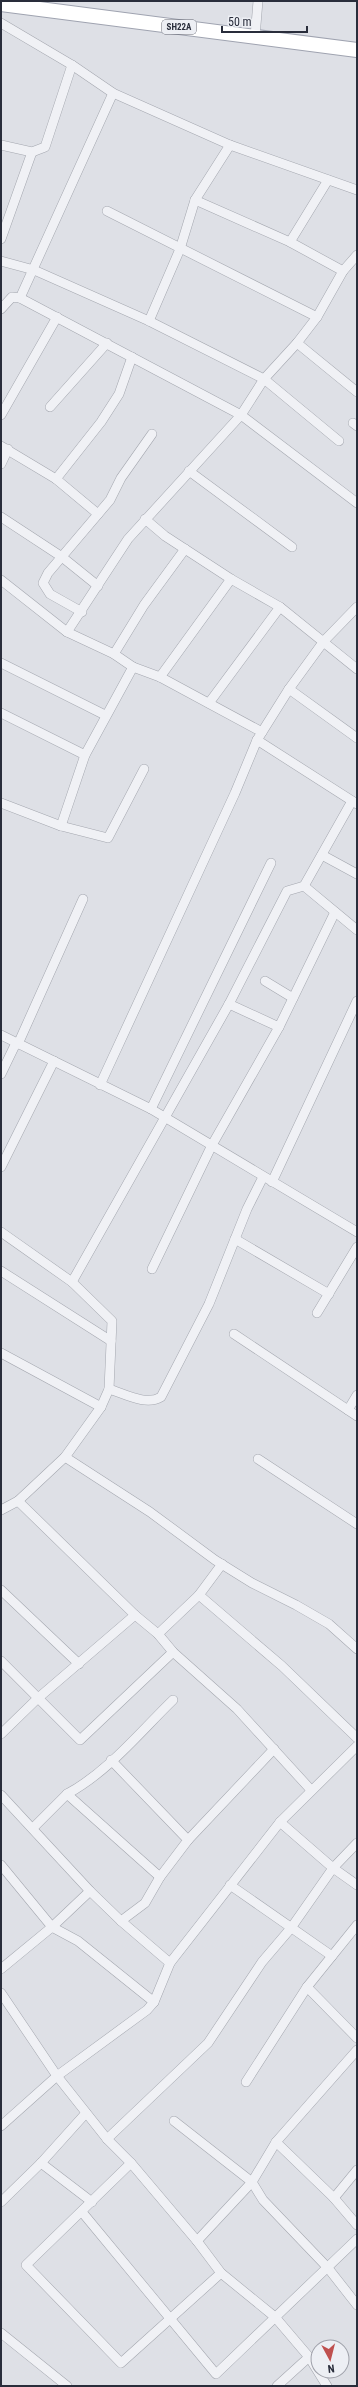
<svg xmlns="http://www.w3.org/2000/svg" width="358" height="2387" viewBox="0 0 358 2387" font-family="'Roboto Condensed',sans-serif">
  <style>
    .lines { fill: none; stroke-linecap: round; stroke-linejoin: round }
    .minor-casing { stroke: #a4a7af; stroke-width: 10 }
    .primary-casing { stroke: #9fa3b0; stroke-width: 16 }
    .minor { stroke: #f0f1f5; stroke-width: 9 }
    .primary { stroke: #fff; stroke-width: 14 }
    .labels { text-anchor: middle; stroke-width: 3; stroke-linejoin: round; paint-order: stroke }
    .shield { fill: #edeff4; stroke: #646772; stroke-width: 1 }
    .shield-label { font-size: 9px; font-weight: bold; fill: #292d3b }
  </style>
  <rect width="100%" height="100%" fill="#dee0e6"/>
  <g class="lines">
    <defs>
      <g id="minor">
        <path d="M1,23L72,65L113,93L230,145L195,200L180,249L149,321"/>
        <path d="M255,37L258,1"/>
        <path d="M1,145L32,152L45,147L72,65"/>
        <path d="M230,145L357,190"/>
        <path d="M195,200L290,242L343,271"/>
        <path d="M107,211L317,317"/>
        <path d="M1,239L32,152"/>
        <path d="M290,242L328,180"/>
        <path d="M1,261L34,270L149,321L264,379L339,441"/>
        <path d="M20,298L241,415L264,379L297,343L317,317L343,271L357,255"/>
        <path d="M1,309L12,297L20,298L113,93"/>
        <path d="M297,343L357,392"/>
        <path d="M50,407L107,343"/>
        <path d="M1,415L57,317"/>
        <path d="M353,423L357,426"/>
        <path d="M1,446L56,479L98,514"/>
        <path d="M1,464L8,449"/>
        <path d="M189,471L292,547"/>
        <path d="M56,479L101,422L119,394L132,357"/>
        <path d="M1,517L62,557L98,586"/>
        <path d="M145,519L165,536L231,579L280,607L357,669"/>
        <path d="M1,580L67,632"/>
        <path d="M82,612L50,594L43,583L48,573L110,500L121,478L152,434"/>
        <path d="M114,654L144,605L185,549"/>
        <path d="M1,663L105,715"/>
        <path d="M133,667L160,677L262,732"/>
        <path d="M160,677L231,579"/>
        <path d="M289,689L357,738"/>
        <path d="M209,703L280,607"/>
        <path d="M1,713L85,755"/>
        <path d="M257,740L357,804"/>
        <path d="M1,803L61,826L108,838L144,769"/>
        <path d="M61,826L85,755L133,667L114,654L67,632L128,539L241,415L357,503"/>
        <path d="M322,855L357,874"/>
        <path d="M304,886L352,801"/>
        <path d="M265,981L293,998"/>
        <path d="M229,1004L279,1027L335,912"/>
        <path d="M1,1035L151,1109L357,1232"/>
        <path d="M18,1044L83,899"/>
        <path d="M1,1074L16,1043"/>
        <path d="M100,1085L235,793L257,740L289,689L324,641L357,607"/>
        <path d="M151,1109L271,863"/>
        <path d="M1,1167L54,1061"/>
        <path d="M272,1182L357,1001"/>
        <path d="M1,1232L72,1282L112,1321L109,1389L101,1407L65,1457L18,1501"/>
        <path d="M235,1239L329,1294"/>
        <path d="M152,1269L212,1145L279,1027"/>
        <path d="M1,1271L111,1341"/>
        <path d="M72,1282L229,1004L287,891L304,886L357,930"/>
        <path d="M317,1313L357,1247"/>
        <path d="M234,1334L357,1416"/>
        <path d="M1,1353L101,1407"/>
        <path d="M109,1389C125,1394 146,1406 161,1397L209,1304L247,1209L263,1177"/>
        <path d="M348,1410L357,1395"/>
        <path d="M65,1457L150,1512L215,1560L252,1583L296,1605L329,1624L357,1649"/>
        <path d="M258,1459L357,1524"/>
        <path d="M1,1510L18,1501L135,1615L158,1634L173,1652L237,1709L311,1790"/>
        <path d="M1,1590L79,1664"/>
        <path d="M199,1595L282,1666L357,1738"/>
        <path d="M158,1634L199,1595L222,1564"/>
        <path d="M1,1661L80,1740L173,1652"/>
        <path d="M1,1734L37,1699L135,1615"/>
        <path d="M67,1794C108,1772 140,1732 173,1700"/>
        <path d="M1,1795L90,1891L121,1921L170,1963"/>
        <path d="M280,1822L333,1868L357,1885"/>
        <path d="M33,1828L67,1794L160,1877L188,1840L111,1760"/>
        <path d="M188,1840L274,1749"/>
        <path d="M1,1865L52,1927L1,1969"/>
        <path d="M230,1885L332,1956L357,1925"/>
        <path d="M90,1891L52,1927L78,1941L154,2002"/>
        <path d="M121,1921L145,1903L160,1877"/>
        <path d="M307,1987L357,2038"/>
        <path d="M1,1993L57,2076L107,2139L131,2163L197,2241L221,2273L275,2317L309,2357L327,2386"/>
        <path d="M357,2050L276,2142L334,2198L357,2225"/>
        <path d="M246,2082L307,1987L332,1956"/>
        <path d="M174,2121L252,2182L263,2200L328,2268L357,2305"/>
        <path d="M1,2126L57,2076L147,2010L154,2002L170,1963L280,1822L357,1746"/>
        <path d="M107,2139L208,2043L262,1962L291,1928L333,1868L357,1843"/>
        <path d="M41,2163L92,2202"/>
        <path d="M131,2163L26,2265L121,2363L221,2273"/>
        <path d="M334,2198L357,2170"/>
        <path d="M1,2202L41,2163L86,2113"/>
        <path d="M82,2212L216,2374L357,2239"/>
        <path d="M197,2241L252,2182L276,2142"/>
        <path d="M1,2333L67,2386"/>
        <path d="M277,2386L309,2357"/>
      </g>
      <path id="primary" d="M1,4L357,50"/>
    </defs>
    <use href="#minor" class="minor-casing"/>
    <use href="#primary" class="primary-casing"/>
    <use href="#minor" class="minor"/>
    <use href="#primary" class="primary"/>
  </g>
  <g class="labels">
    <rect class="shield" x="162" y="20" width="34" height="14" rx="3"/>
    <g class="shield-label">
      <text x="179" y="30">SH22A</text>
    </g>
  </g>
  <rect width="358" height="2387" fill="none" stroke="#292d3b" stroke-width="4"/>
  <g transform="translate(330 2359) rotate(173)"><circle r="19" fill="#edeff4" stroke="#9fa1aa"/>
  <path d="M0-3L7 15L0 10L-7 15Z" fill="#bf504f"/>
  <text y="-6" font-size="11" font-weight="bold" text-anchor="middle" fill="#292d3b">N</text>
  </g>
  <path d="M222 26v6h85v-6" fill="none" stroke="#292d3b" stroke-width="2"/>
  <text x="228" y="26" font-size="12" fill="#292d3b" stroke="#edeff4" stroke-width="3" paint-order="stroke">50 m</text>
</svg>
